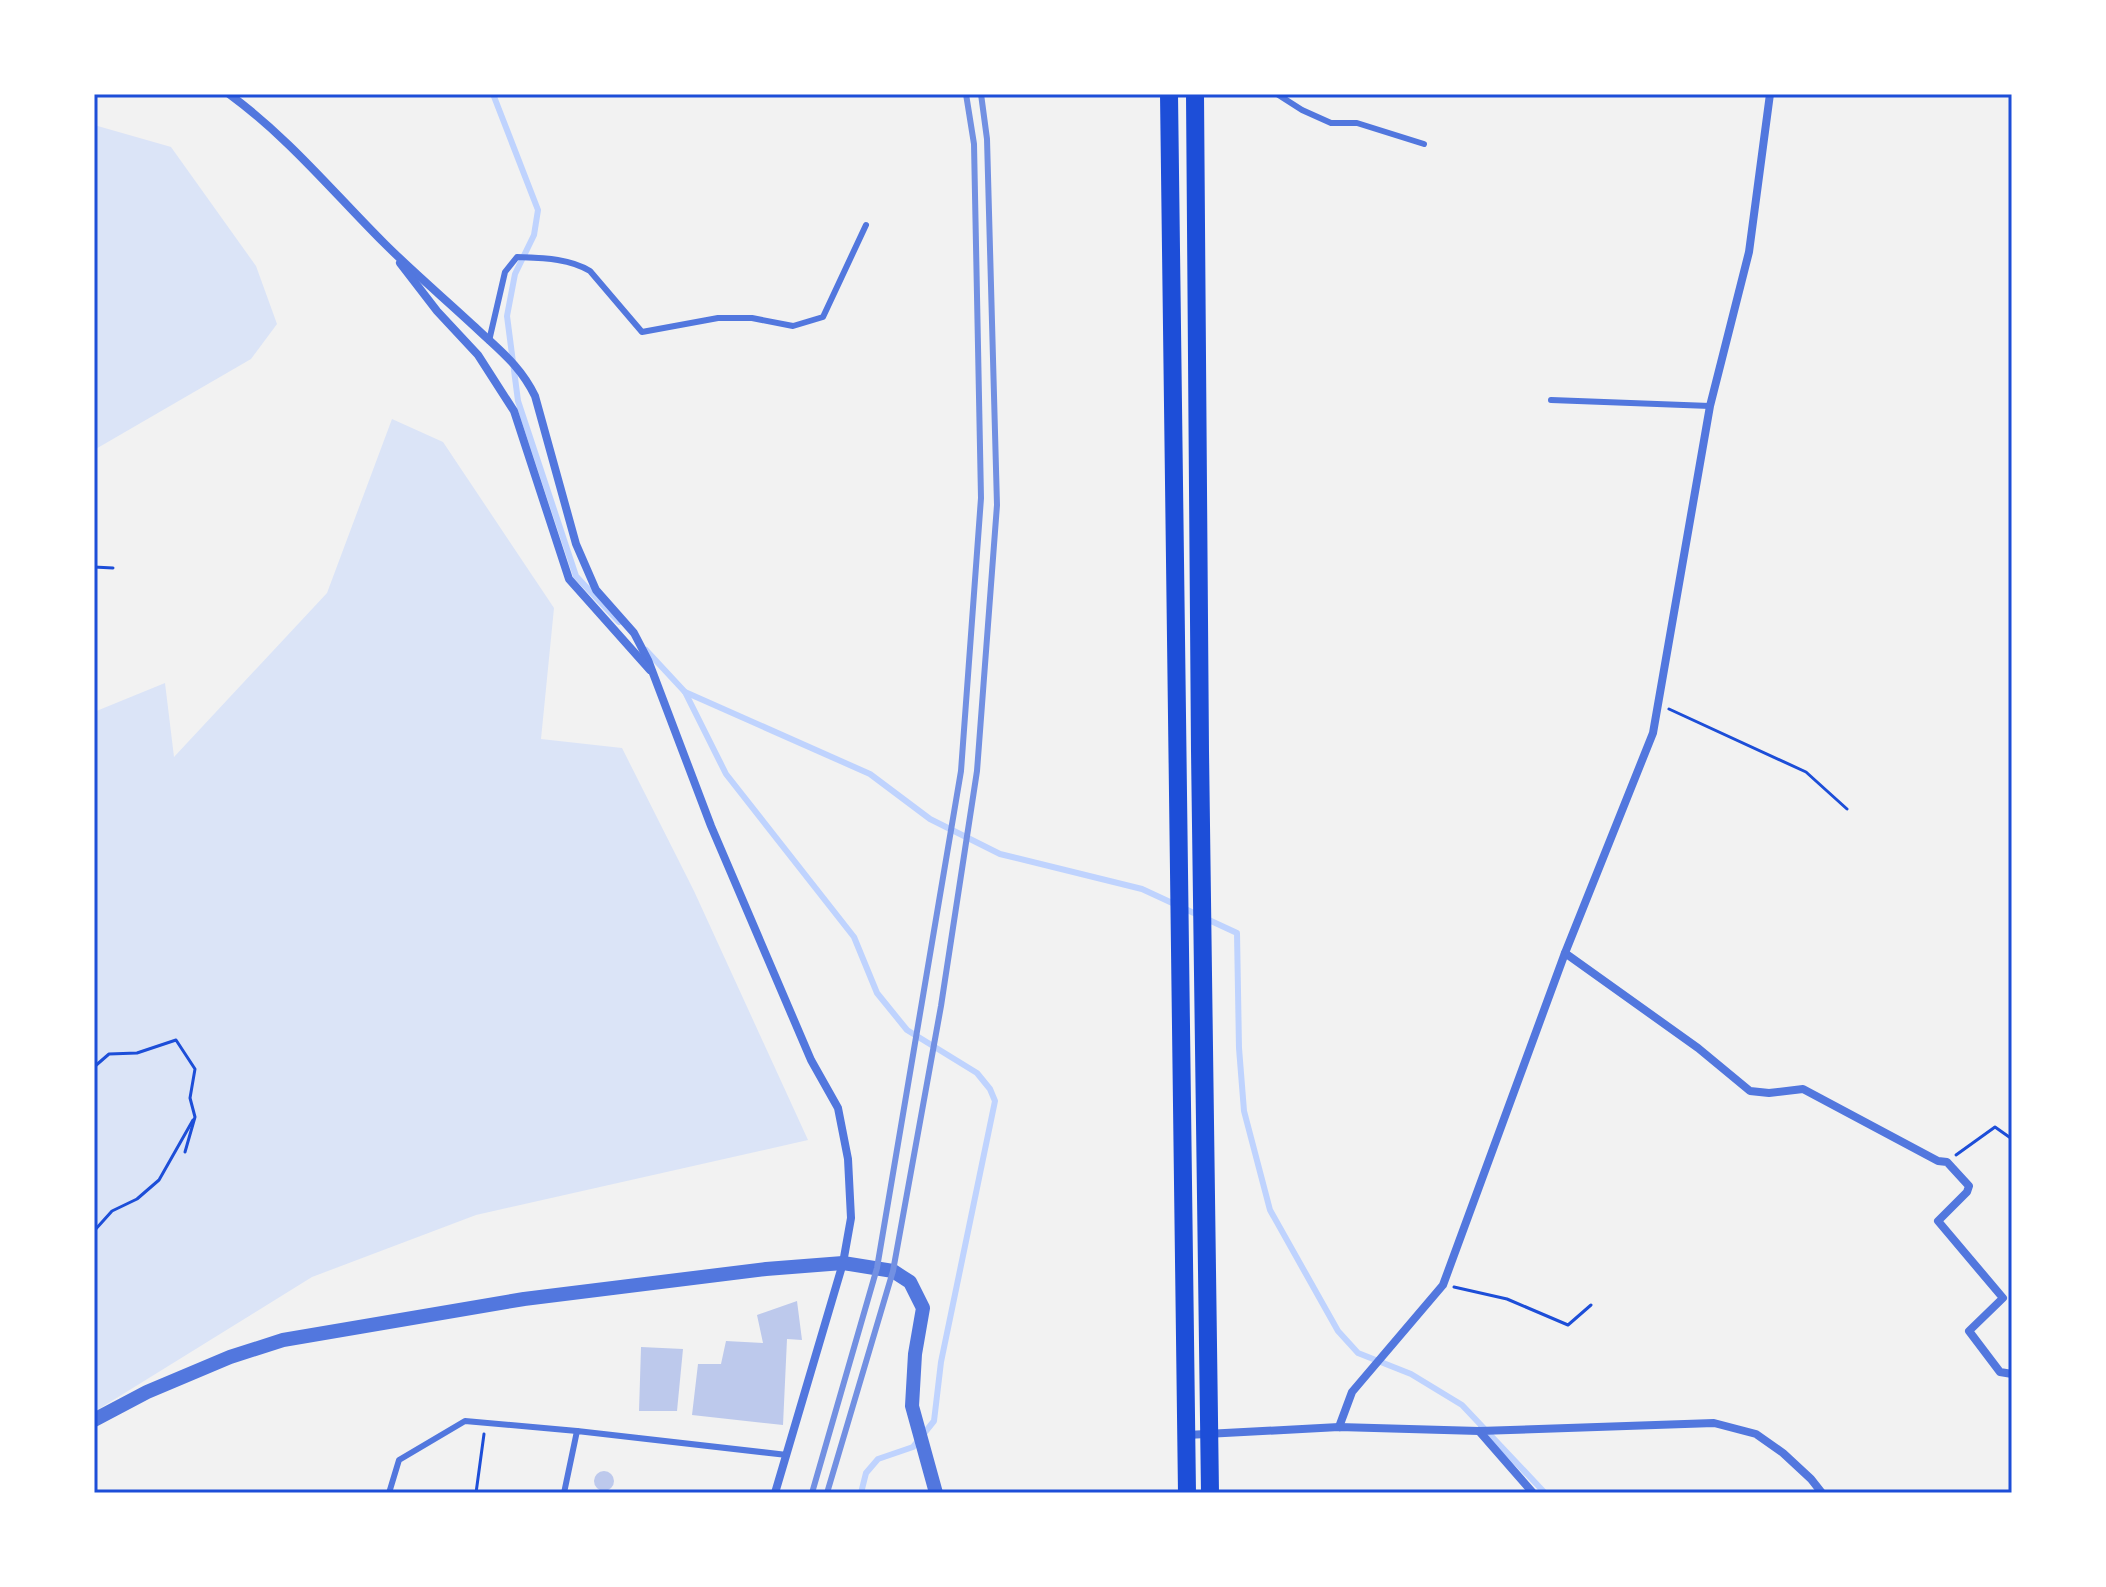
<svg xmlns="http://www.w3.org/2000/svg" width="2106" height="1587" viewBox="0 0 2106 1587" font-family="Raleway,sans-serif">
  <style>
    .green { fill: #dbe4f7 }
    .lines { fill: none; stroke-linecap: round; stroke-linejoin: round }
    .stream { stroke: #bfd3fe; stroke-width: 6 }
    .building { fill: #bdc9ec }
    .path { stroke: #1d4ed8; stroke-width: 3 }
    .service { stroke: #5277de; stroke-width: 6 }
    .minor { stroke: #5277de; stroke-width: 8 }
    .tertiary { stroke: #5277de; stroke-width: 14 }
    .primary { stroke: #1d4ed8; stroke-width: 18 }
    .rail { stroke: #7290e2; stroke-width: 6 }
    .neatline { fill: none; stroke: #1d4ed8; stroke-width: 3 }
  </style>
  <rect width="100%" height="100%" fill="#f2f2f2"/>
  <g class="green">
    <path d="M94,125L171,147L256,266L277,324L251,359L94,450Z"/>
    <path d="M392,419L443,442L554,608L541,739L622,748L694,891L808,1140L476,1215L312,1277L94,1412V712L165,683L174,757L327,593Z"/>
  </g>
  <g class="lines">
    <g class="stream">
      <path d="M493,94L538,210L534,235L515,274L507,316L518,401L576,576L619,622"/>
      <path d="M646,650L685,692L726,774L854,937L877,993L907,1030L977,1073L990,1089L995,1101L941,1362L934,1421L913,1447L878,1459L866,1473L861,1493"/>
      <path d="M685,692L870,774L930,819L1000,854L1142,889L1237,933L1239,1048L1244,1111L1270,1210L1338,1331L1358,1353L1411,1374L1462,1405L1545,1493"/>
    </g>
  </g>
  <g class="building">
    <path d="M797,1301L802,1340L787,1339L783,1425L692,1415L698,1364H721L726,1341L763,1343L757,1315Z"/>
    <path d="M641,1347L683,1349L677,1411H639Z"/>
    <circle cx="604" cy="1481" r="10"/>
  </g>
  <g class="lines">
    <g class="path">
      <path d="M94,567L113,568"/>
      <path d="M1669,709L1806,772L1847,809"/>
      <path d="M94,1067L109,1054L137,1053L176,1040L195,1069L190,1098L195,1117L185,1152"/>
      <path d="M1956,1155L1995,1127L2012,1139"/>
      <path d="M94,1231L112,1211L137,1199L159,1180L193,1120"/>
      <path d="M1454,1287L1507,1299L1568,1325L1591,1305"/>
      <path d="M476,1493L484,1434"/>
    </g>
    <g class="service">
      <path d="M1271,94H1277L1302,110L1331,123H1357L1424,144"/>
      <path d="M489,341L505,272L517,257C542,258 569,258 590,271L642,332L718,318H752L793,326L823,317L866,225"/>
      <path d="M1551,400L1710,406"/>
      <path d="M389,1493L399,1460L465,1421L577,1431"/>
      <path d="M564,1493L577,1431L787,1455"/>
    </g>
    <g class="minor">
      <path d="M229,94C289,138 332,191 384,243C413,272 445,299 475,327C499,350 520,365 535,396L576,544L596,590L634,633L648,660L711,826L811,1060L838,1108L848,1159L851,1218L843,1263L775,1493"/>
      <path d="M400,263L437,311L478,355L514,411L569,579L650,670"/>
      <path d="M1565,953L1698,1048L1750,1091L1769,1093L1803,1089L1938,1161L1947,1162L1969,1186L1967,1192L1938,1221L2003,1298L1969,1331L2000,1372L2012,1374"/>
      <path d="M1339,1427L1352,1392L1443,1285L1565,953L1653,733L1710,406L1749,252L1770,94"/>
      <path d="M1479,1431L1533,1493"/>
      <path d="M1187,1435L1339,1427L1479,1431L1714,1423L1756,1434L1783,1453L1811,1479L1822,1493"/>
    </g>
    <path class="tertiary" d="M94,1420L147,1392L230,1357L283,1340L524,1299L766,1269L843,1263L893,1271L910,1282L923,1308L915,1354L912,1406L936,1493"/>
    <g class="primary">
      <path d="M1169,94L1187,1493"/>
      <path d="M1195,94L1200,751L1210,1493"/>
    </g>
    <g class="rail">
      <path d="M812,1493L877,1268L961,771L981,498L974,144L966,94"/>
      <path d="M827,1493L893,1271L941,1006L977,771L997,505L987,139L981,94"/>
    </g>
  </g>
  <rect width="2106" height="1587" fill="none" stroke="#ffffff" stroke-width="192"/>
  <rect x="96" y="96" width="1914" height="1395" class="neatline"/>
</svg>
